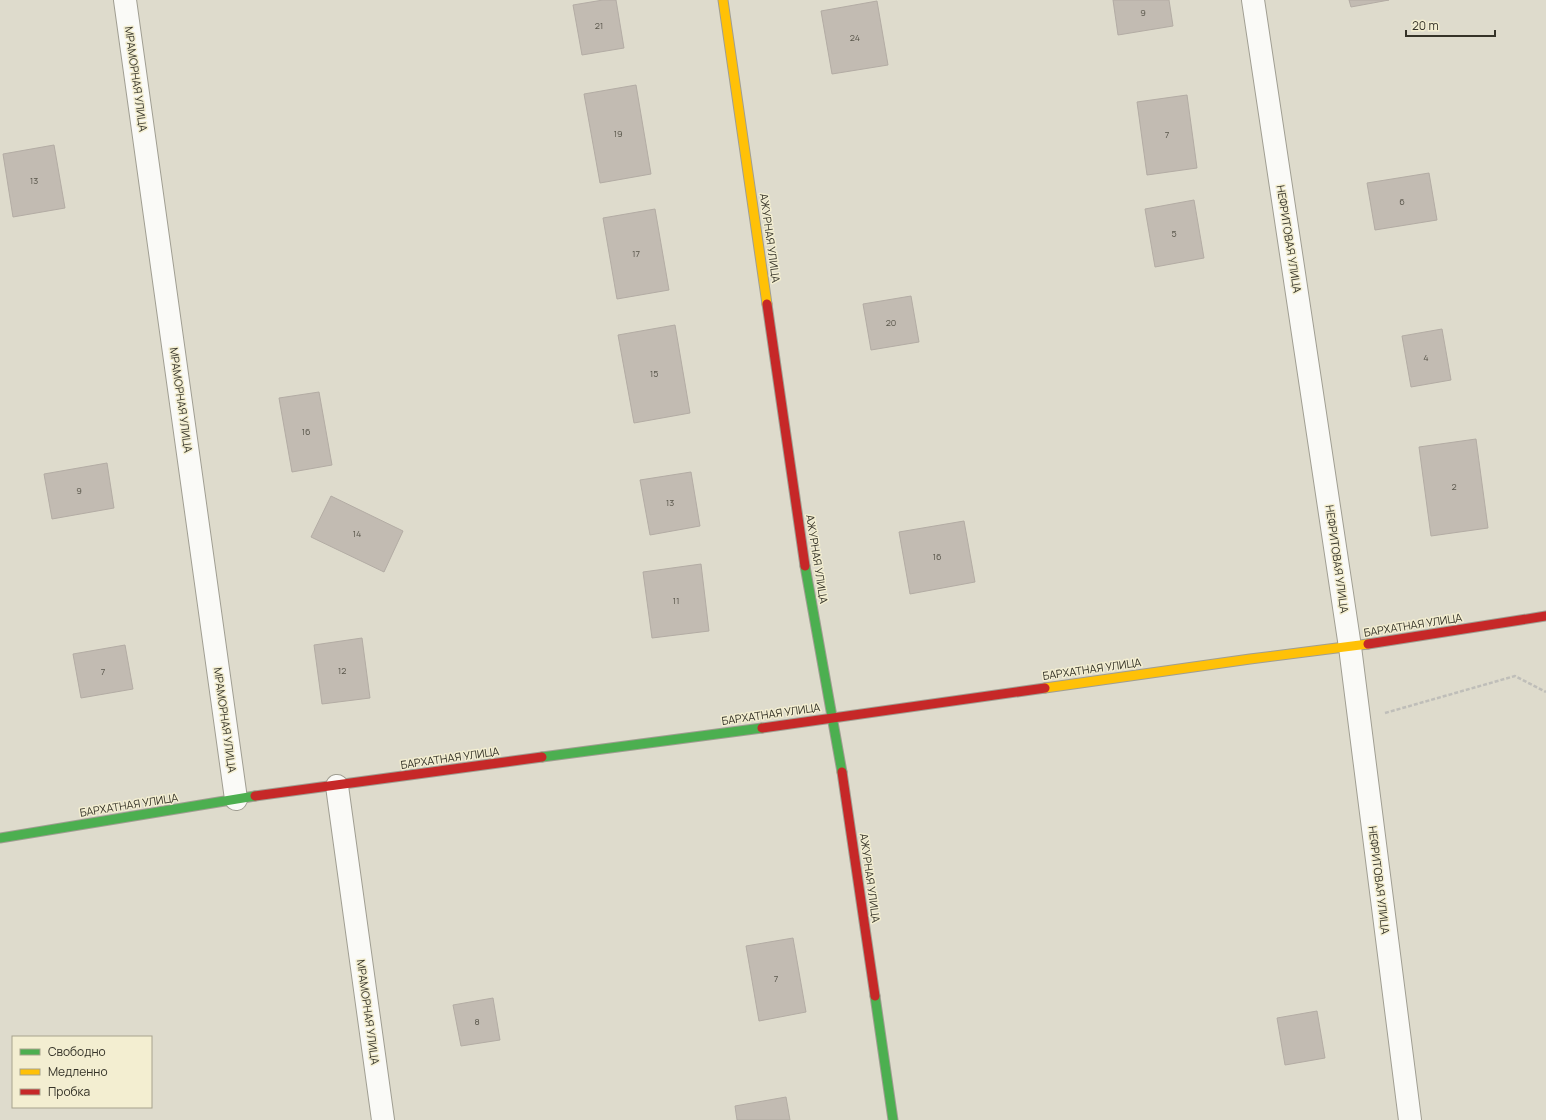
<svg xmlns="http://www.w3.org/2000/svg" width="1546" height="1120" viewBox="0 0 1546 1120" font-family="Manrope,sans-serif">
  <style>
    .building { fill: #c2bbb2; stroke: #b3aca4 }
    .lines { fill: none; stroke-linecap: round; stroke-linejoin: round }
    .street-casing { stroke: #a09e92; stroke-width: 24 }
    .fast-casing { stroke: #a09e92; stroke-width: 11 }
    .slow-casing { stroke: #a09e92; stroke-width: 11 }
    .jam-casing { stroke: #a09e92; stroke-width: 11 }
    .path { stroke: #bfbeb9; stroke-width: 2.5; stroke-dasharray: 4 2; stroke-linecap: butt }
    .street { stroke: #fafaf7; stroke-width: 22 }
    .fast { stroke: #4caf50; stroke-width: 9 }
    .slow { stroke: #ffc107; stroke-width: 9 }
    .jam { stroke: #c62828; stroke-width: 9 }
    .labels { text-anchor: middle; stroke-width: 3; stroke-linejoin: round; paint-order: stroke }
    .number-label { font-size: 9px; fill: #58554a }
    .street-label { font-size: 11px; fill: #353328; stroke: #f3eed1 }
  </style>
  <rect width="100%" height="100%" fill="#dedbcc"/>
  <g class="building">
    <path d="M603,0H616L624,48L582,55L573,5Z"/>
    <path d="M1113,0H1169L1173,26L1118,35Z"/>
    <path d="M1349,0H1389L1351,7Z"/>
    <path d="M877,1L888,65L832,74L821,11Z"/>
    <path d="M636,85L651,174L600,183L584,94Z"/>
    <path d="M1187,95L1197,168L1147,175L1137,102Z"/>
    <path d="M54,145L65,208L13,217L3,154Z"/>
    <path d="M1429,173L1437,220L1375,230L1367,183Z"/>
    <path d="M1194,200L1204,258L1155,267L1145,209Z"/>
    <path d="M655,209L669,290L617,299L603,218Z"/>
    <path d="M911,296L919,342L871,350L863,304Z"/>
    <path d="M675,325L690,413L634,423L618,335Z"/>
    <path d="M1442,329L1451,380L1411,387L1402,336Z"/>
    <path d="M319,392L332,465L292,472L279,398Z"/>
    <path d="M1476,439L1488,528L1431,536L1419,447Z"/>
    <path d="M107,463L114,508L52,519L44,474Z"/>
    <path d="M691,472L700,526L650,535L640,480Z"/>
    <path d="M331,496L403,531L384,572L311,537Z"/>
    <path d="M964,521L975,582L910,594L899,532Z"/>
    <path d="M701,564L709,631L652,638L643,572Z"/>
    <path d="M362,638L370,698L322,704L314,645Z"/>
    <path d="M125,645L133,689L81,698L73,654Z"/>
    <path d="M793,938L806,1012L759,1021L746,946Z"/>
    <path d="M493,998L500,1040L461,1046L453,1005Z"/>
    <path d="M1317,1011L1325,1058L1285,1065L1277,1018Z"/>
    <path d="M786,1097L790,1120H737L735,1106Z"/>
  </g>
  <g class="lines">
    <defs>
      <g id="street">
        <path d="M125,0L236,799"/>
        <path d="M1253,0L1350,647L1410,1120"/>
        <path d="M337,786L383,1120"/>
      </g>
      <g id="fast">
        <path d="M805,566L842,772"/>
        <path d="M542,757L762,728"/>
        <path d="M0,838L255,796"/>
        <path d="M875,996L893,1120"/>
      </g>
      <g id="slow">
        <path d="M723,0L767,304"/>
        <path d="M1045,688L1250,659L1368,644"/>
      </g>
      <g id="jam">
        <path d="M767,304L805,566"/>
        <path d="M1368,644L1546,616"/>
        <path d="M762,728L1045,688"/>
        <path d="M842,772L875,996"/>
        <path d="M255,796L542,757"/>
      </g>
    </defs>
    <use href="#street" class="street-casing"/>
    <use href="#fast" class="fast-casing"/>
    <use href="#slow" class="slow-casing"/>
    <use href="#jam" class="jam-casing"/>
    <path class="path" d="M1385,713L1515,676L1546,692"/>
    <use href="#street" class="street"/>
    <use href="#fast" class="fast"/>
    <use href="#slow" class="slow"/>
    <use href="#jam" class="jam"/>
  </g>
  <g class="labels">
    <g class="number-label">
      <text x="1143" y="16">9</text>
      <text x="599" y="29">21</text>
      <text x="855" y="41">24</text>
      <text x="618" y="137">19</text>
      <text x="1167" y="138">7</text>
      <text x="34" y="184">13</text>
      <text x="1402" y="205">6</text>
      <text x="1174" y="237">5</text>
      <text x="636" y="257">17</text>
      <text x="891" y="326">20</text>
      <text x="1426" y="361">4</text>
      <text x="654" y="377">15</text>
      <text x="306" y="435">16</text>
      <text x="1454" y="490">2</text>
      <text x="79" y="494">9</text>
      <text x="670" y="506">13</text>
      <text x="357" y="537">14</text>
      <text x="937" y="560">16</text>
      <text x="676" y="604">11</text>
      <text x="342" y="674">12</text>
      <text x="103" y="675">7</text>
      <text x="776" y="982">7</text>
      <text x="477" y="1025">8</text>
    </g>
    <g class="street-label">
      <text transform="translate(136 79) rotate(82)" y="4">МРАМОРНАЯ УЛИЦА</text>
      <text transform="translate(770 238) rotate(82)" y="4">АЖУРНАЯ УЛИЦА</text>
      <text transform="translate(1289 239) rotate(81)" y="4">НЕФРИТОВАЯ УЛИЦА</text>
      <text transform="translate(181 400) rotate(82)" y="4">МРАМОРНАЯ УЛИЦА</text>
      <text transform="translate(817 559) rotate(81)" y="4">АЖУРНАЯ УЛИЦА</text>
      <text transform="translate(1337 559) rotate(82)" y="4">НЕФРИТОВАЯ УЛИЦА</text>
      <text transform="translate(1413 625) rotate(-9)" y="4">БАРХАТНАЯ УЛИЦА</text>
      <text transform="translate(1092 669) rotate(-8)" y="4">БАРХАТНАЯ УЛИЦА</text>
      <text transform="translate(771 714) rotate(-8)" y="4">БАРХАТНАЯ УЛИЦА</text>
      <text transform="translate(225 720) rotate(82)" y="4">МРАМОРНАЯ УЛИЦА</text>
      <text transform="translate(450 758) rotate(-8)" y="4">БАРХАТНАЯ УЛИЦА</text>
      <text transform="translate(129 805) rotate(-9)" y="4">БАРХАТНАЯ УЛИЦА</text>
      <text transform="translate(870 878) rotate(82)" y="4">АЖУРНАЯ УЛИЦА</text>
      <text transform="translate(1379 880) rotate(83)" y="4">НЕФРИТОВАЯ УЛИЦА</text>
      <text transform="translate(368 1012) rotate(82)" y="4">МРАМОРНАЯ УЛИЦА</text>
    </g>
  </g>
  <rect x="12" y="1036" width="140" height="72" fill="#f3eed1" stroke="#a7a38d"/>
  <rect x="20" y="1049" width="20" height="6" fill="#4caf50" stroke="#a7a38d"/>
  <text x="48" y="1056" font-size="12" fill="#353328">Свободно</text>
  <rect x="20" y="1069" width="20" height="6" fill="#ffc107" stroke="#a7a38d"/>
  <text x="48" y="1076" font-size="12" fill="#353328">Медленно</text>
  <rect x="20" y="1089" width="20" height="6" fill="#c62828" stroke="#a7a38d"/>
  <text x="48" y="1096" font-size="12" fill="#353328">Пробка</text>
  <path d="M1406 30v6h89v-6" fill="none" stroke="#353328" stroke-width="2"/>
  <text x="1412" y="30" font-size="12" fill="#353328" stroke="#f3eed1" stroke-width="3" paint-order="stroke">20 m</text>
</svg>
